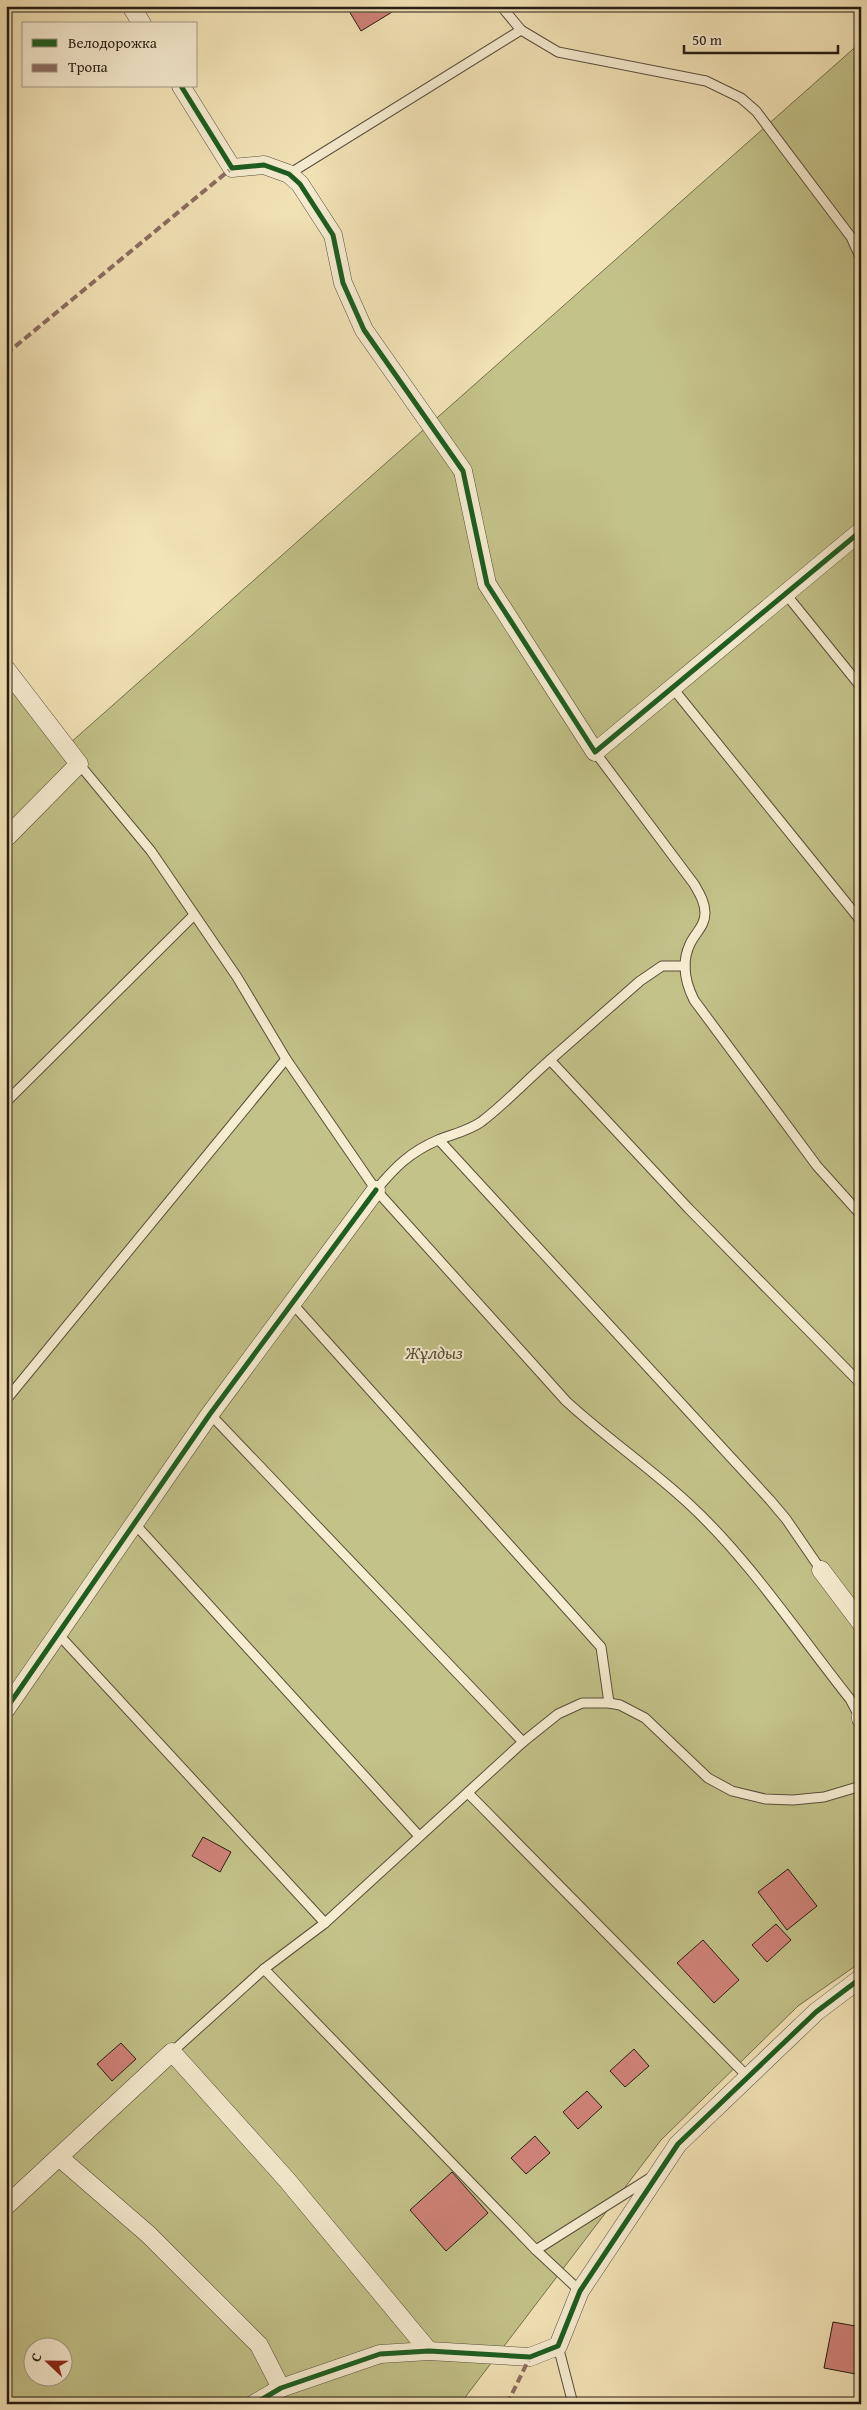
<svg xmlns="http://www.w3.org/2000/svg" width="867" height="2410" viewBox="0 0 867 2410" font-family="'Gentium Book Plus',serif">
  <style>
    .green { fill: #c3c289; stroke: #74704e; fill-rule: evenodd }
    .building { fill: #d08379; stroke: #261d13 }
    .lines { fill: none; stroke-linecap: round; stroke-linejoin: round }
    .service-casing { stroke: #594f3c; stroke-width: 11 }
    .minor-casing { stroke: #594f3c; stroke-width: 19 }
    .service { stroke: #f7edd1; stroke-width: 9 }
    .minor { stroke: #f7edd1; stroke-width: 18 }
    .quiet { stroke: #8d6e63; stroke-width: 4; stroke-dasharray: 8 4; stroke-linecap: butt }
    .cycleway-casing { stroke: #f7edd1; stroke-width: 8 }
    .cycleway { stroke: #1b5e20; stroke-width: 5 }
    .labels { text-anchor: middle; stroke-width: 4; stroke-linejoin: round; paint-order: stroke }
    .park-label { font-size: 18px; font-style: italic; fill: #554f36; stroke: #f7edd1 }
  </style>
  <rect width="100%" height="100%" fill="#f3e4b8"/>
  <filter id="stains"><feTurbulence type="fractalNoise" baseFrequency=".004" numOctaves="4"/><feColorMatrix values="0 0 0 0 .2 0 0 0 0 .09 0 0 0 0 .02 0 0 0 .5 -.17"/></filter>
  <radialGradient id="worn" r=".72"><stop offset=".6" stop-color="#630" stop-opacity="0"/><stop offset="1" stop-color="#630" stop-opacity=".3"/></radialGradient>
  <path class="green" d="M861,42V1962L798,2006L661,2140L460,2404H6V673L69,744ZM32,2348H62V2378H32Z"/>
  <g class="building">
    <path d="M346,6H402L361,31Z"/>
    <path d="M203,1837L231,1852L220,1872L192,1856Z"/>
    <path d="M788,1869L817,1906L787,1930L758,1892Z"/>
    <path d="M776,1924L791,1940L767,1962L752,1945Z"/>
    <path d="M703,1940L739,1980L714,2003L677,1963Z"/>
    <path d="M121,2043L136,2059L112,2081L97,2064Z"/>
    <path d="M634,2049L649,2066L625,2087L610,2071Z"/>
    <path d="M587,2091L602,2107L578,2129L563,2112Z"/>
    <path d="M535,2136L550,2153L526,2174L511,2158Z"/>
    <path d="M452,2172L488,2213L446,2251L410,2210Z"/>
    <path d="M833,2322L861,2327V2375L824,2368Z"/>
  </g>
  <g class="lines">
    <defs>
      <g id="service">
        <path d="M501,6L521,30L558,52L706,81L741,98L756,111L851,237L861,259"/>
        <path d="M289,174L521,30"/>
        <path d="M785,593L861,687"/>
        <path d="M671,686L861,921"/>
        <path d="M595,752L694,884C699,893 705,902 705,913C705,926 695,933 690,944C681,963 685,982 694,1000L817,1166L861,1215"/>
        <path d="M79,764L151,851L237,977L286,1059L376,1190C395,1167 410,1152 438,1140C453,1134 468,1131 481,1122C505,1104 527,1080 550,1060"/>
        <path d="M685,966H662L640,981L550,1060L689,1209L861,1384"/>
        <path d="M6,1102L194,915"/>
        <path d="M439,1140L770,1500L786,1519L821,1570"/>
        <path d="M376,1190L566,1401C605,1437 649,1467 688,1503C748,1558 799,1635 850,1699L860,1718"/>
        <path d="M291,1302L601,1647L609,1703"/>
        <path d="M6,1400L286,1059"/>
        <path d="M210,1414L523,1742"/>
        <path d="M134,1523L419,1836"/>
        <path d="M59,1635L325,1923"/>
        <path d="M468,1793L748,2077"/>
        <path d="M264,1969L536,2250L580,2291"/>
        <path d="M172,2052L264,1969L325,1923L523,1742L558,1714L582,1703H609L620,1705L645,1718L708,1778L732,1791L765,1799L793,1800L824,1797L861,1786"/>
        <path d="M536,2250L650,2178"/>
        <path d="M558,2346L573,2404"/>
      </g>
      <g id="minor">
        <path d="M131,6L142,24"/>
        <path d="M181,86L232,168L264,165L289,174L300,184L333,235L343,283L364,330L463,471L487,584L595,752L861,531"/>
        <path d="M6,669L79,764L6,838"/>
        <path d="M821,1570L861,1623"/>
        <path d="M6,1709L210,1414L376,1190"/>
        <path d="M861,1716V1719"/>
        <path d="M59,2157L149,2235L259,2345L281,2388"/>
        <path d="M6,2206L172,2052L287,2180L429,2351"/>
        <path d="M254,2404L281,2388L380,2354L429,2351L530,2357L558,2346L580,2291L678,2144L816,2012L861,1978"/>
      </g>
    </defs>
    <use href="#service" class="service-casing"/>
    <use href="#minor" class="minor-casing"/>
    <use href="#service" class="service"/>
    <use href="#minor" class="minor"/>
    <g class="quiet">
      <path d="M6,354L232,168"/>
      <path d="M507,2404L530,2357"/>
    </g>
    <defs>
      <g id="cycleway">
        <path d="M181,86L232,168L264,165L289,174L300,184L333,235L343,283L364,330L463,471L487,584L595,752L861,531"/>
        <path d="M6,1709L210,1414L376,1190"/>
        <path d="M254,2404L281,2388L380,2354L429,2351L530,2357L558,2346L580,2291L678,2144L816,2012L861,1978"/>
      </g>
    </defs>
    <use href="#cycleway" class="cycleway-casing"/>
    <use href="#cycleway" class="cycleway"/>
  </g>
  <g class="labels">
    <g class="park-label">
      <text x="434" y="1359">Жұлдыз</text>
    </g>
  </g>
  <rect width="867" height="2410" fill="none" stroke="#f3e4b8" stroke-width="25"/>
  <rect x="8" y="8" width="852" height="2395" fill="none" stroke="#261d13" stroke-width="2.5"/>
  <rect x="12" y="12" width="842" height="2385" fill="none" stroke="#261d13"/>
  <rect x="22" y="22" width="175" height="65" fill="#f7edd1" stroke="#a39a85"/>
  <rect x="32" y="39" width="25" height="8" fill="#1b5e20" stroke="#a39a85"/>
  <text x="68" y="48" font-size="15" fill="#261d13">Велодорожка</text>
  <rect x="32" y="64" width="25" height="8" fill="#8d6e63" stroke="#a39a85"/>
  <text x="68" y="72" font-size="15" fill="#261d13">Тропа</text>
  <g transform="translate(48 2362) rotate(292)"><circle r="24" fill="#f7edd1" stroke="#a39a85"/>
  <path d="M0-4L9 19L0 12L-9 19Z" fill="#8f2418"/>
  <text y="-8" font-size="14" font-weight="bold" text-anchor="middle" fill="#261d13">С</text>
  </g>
  <path d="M684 45v8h154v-8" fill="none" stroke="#261d13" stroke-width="2.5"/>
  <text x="692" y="45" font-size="15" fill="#261d13" stroke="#f7edd1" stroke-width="4" paint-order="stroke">50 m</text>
  <rect width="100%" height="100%" filter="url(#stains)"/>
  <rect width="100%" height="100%" fill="url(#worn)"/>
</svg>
